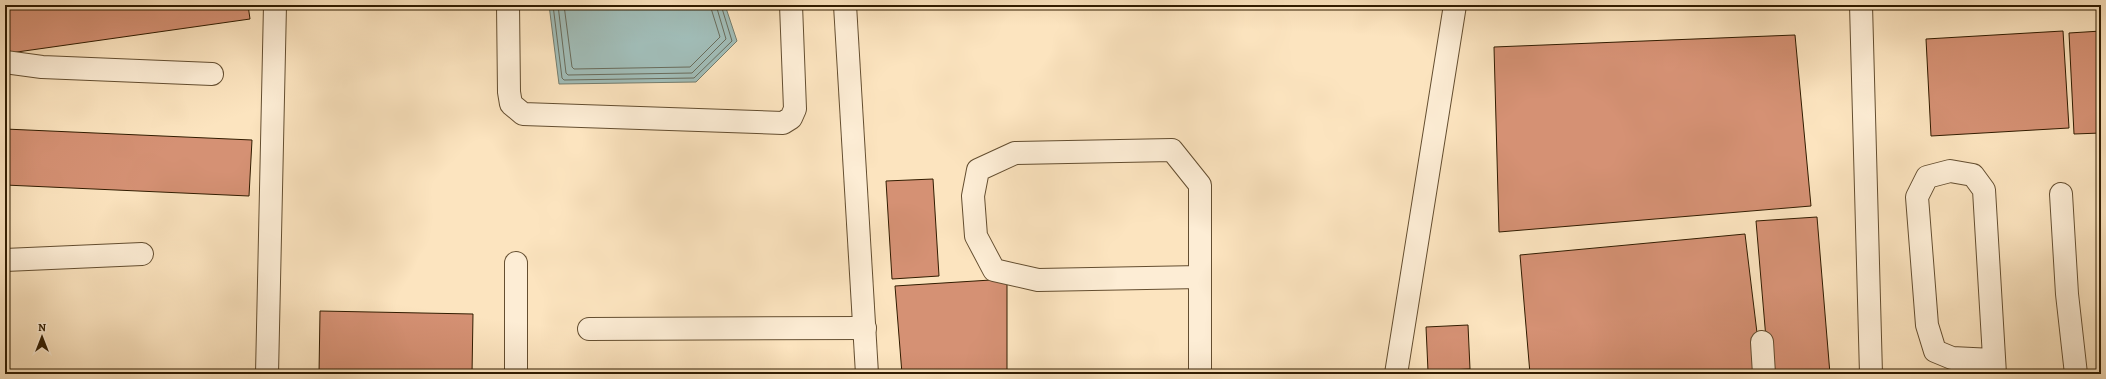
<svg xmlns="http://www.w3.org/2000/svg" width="2106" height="379" viewBox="0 0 2106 379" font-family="Alegreya,serif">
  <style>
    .water { fill: #a1bdb8; stroke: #747d6e }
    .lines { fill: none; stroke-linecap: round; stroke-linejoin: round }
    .shore { stroke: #696c5c; stroke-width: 1 }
    .building { fill: #d59174; stroke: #311c00 }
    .minor-casing { stroke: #644e30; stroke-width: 24 }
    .minor { stroke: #fdedd5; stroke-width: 22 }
  </style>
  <rect width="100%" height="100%" fill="#fce4bf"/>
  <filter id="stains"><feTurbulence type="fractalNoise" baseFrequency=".005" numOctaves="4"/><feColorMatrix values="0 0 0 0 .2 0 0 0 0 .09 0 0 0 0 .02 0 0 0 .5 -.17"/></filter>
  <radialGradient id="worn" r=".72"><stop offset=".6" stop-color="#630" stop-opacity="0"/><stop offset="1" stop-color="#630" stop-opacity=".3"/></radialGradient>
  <path class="water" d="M549,5H725L737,41L696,82L559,84Z"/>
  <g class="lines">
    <g class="shore">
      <path d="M553,5L562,78L564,80L694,78L732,41L721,5"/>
      <path d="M558,5L566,73L568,75L692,73L726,39L716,5"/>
      <path d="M564,5L572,67L574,69L690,67L720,37L710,5"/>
    </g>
  </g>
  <g class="building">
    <path d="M5,5H248L250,19L10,53L5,21Z"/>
    <path d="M2063,31L2069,128L1931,136L1926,39Z"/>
    <path d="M2101,31V133L2074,134L2069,33Z"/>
    <path d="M1795,35L1811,206L1499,232L1494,47Z"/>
    <path d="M5,129L252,140L249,196L5,185Z"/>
    <path d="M933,179L939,276L892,279L886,181Z"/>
    <path d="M1817,217L1830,374H1769L1756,221Z"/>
    <path d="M1745,234L1762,374H1530L1520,255Z"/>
    <path d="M1007,279V374H902L895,286Z"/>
    <path d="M320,311L473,314L472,374H319Z"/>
    <path d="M1468,325L1470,369L1428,371L1426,327Z"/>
  </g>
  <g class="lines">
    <defs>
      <g id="minor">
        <path d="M508,5L509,92L511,104L523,114L783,123L791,118L795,109L791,5"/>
        <path d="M845,5L867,374"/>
        <path d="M1861,5L1871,374"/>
        <path d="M5,62L42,67L212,74"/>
        <path d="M2061,194L2067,294L2076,374"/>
        <path d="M5,260L142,254"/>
        <path d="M516,263V374"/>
        <path d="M1200,277L1038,280L994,270L976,236L973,196L978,170L1015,153L1172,150L1200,185V374"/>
        <path d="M589,329L865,328"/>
        <path d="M1762,342L1764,374"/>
        <path d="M1993,360L1952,358L1935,351L1927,325L1917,197L1927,177L1950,171L1973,175L1984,190L1995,374"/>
        <path d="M267,374L275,5"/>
        <path d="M1396,374L1455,5"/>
      </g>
    </defs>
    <use href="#minor" class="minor-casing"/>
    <use href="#minor" class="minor"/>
  </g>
  <rect width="2106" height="379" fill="none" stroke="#fce4bf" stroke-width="20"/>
  <rect x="6" y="6" width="2094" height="367" fill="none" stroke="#311c00" stroke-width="2"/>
  <rect x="10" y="10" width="2086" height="359" fill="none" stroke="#311c00"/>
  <g transform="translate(42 337)" stroke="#fdedd5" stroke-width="3" paint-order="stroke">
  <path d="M0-3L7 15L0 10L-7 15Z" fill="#311c00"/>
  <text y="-6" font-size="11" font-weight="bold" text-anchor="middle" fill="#311c00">N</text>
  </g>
  <rect width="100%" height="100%" filter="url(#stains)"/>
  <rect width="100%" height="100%" fill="url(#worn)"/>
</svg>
